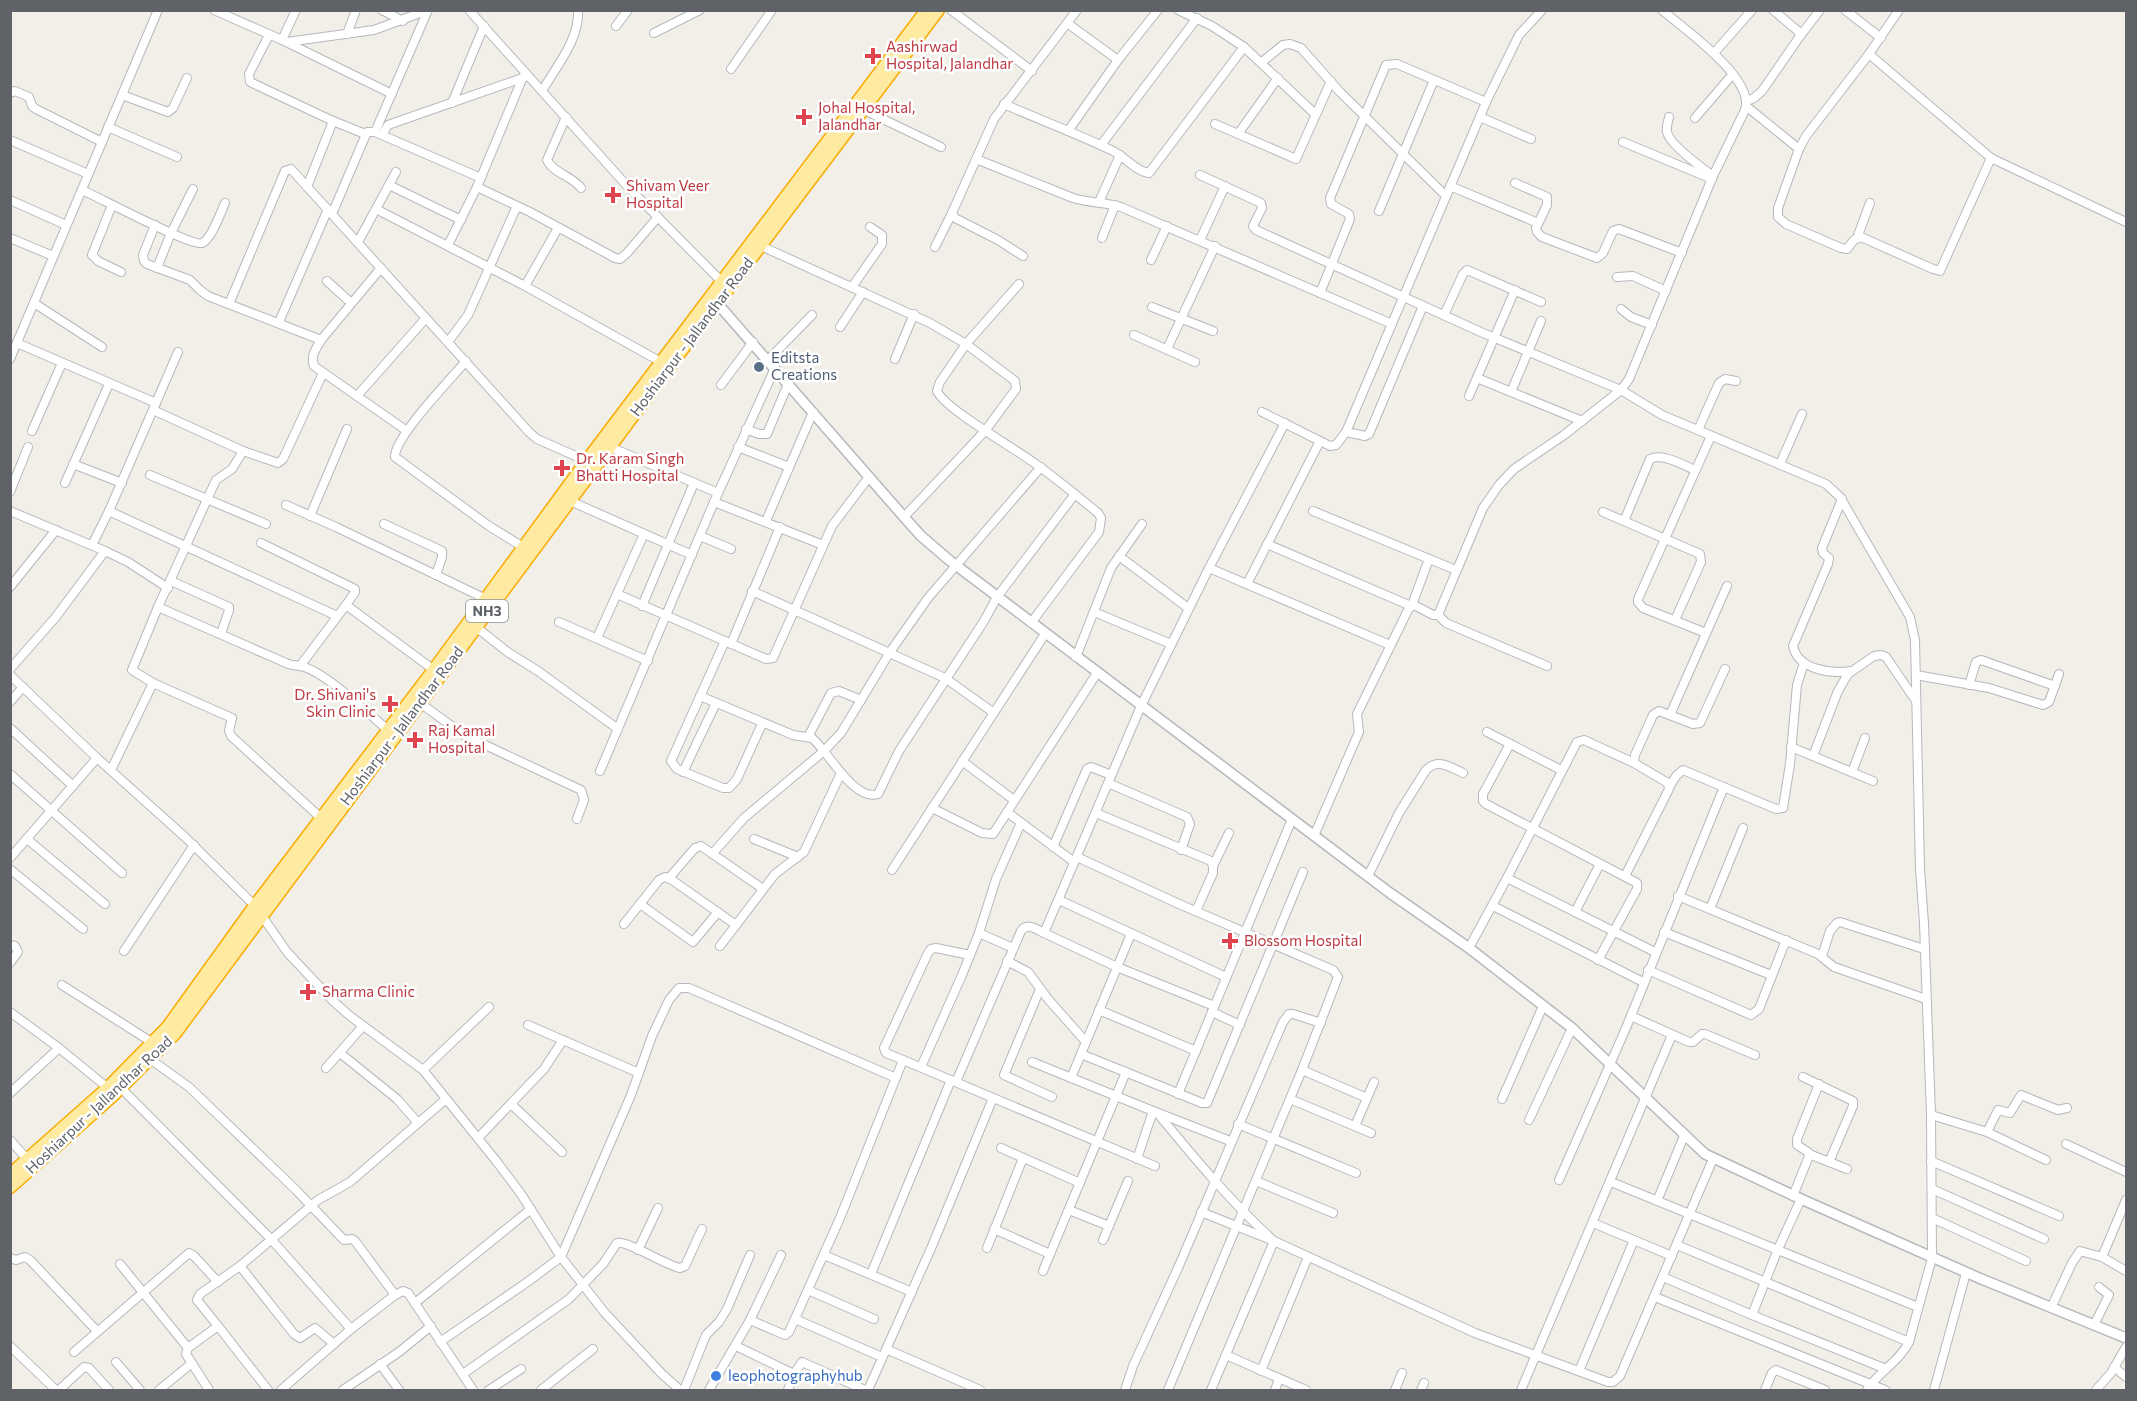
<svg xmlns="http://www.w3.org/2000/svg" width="2137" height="1401" viewBox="0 0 2137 1401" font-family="Commissioner,sans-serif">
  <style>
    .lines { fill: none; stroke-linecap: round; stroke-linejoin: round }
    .minor-casing { stroke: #b5b8bc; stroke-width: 10 }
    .tertiary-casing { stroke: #b5b8bc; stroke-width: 12 }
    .trunk-casing { stroke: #f9ab00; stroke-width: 15 }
    .minor { stroke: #fff; stroke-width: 8 }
    .tertiary { stroke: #fff; stroke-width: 9 }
    .trunk { stroke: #feeaa1; stroke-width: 12 }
    .health-dot { fill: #e0444e; stroke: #fff; stroke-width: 2 }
    .service-dot { fill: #5c6f8a; stroke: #fff; stroke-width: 2 }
    .shop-dot { fill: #3f7fe0; stroke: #fff; stroke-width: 2 }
    .labels { text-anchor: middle; stroke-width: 5; stroke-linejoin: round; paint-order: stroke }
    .shield { fill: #fff; stroke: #8f9295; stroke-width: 1.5 }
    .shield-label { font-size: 14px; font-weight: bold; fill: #5f6368 }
    .health-label { font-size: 15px; fill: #be3a42; stroke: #fff; text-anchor: start }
    .street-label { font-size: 15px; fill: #5f6368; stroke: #fff }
    .service-label { font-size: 15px; fill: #4e5e75; stroke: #fff; text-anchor: start }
    .shop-label { font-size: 15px; fill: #366cbe; stroke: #fff; text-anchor: start }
  </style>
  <rect width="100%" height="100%" fill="#f1efe8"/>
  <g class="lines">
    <defs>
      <g id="minor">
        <path d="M214,10L282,40L392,94"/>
        <path d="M382,10L403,21"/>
        <path d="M469,10L629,188L725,285"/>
        <path d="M951,10L1032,71"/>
        <path d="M1178,10L1212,26L1244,47L1315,114"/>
        <path d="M1845,10L1881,38"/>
        <path d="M1899,10L1869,54L1806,136L1799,149L1778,208V217L1786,224L1841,248L1847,249L1854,240L1861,237L1933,269L1940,271L1991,158"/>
        <path d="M1067,23L1118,60"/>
        <path d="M616,26L628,10"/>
        <path d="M654,33L700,10"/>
        <path d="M347,34L356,10"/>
        <path d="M269,35L249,74L250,82L333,121L365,134"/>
        <path d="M1800,36L1820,10"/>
        <path d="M282,40L296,10"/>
        <path d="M287,42L374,30L428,10"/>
        <path d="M1714,53L1752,10"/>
        <path d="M1869,54L1991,158L2126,222"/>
        <path d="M1262,62L1283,45L1290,44L1301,48L1339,91L1446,196"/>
        <path d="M731,69L772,10"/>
        <path d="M542,91C556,67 580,39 578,10"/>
        <path d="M10,93L15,91L29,97L32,106L36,109L102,142"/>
        <path d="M122,95L168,112L173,108L187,78"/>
        <path d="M1747,101L1754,98L1762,91L1800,36L1798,31L1773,10"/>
        <path d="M452,103L484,26"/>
        <path d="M1004,104C1040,120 1078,134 1113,151C1125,157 1137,172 1149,173L1244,47"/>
        <path d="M1746,106L1799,149"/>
        <path d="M864,110L941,147"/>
        <path d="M566,117L547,160C553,173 572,176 581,188"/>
        <path d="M1480,117L1531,139"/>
        <path d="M1669,117C1668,122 1666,127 1667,132C1669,144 1702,168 1713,176"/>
        <path d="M1695,118L1732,75"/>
        <path d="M1215,124L1296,159L1331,81"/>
        <path d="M108,127L177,157"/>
        <path d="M1068,131L1118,60L1158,10"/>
        <path d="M375,132L428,10"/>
        <path d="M1238,134L1278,78"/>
        <path d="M382,135L388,125L525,77"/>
        <path d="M10,140L88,174"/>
        <path d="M1623,142L1712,179"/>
        <path d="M1101,145L1197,18"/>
        <path d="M976,159L1073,198C1089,203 1105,202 1121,207L1392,324"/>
        <path d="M1200,175L1261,203L1262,208L1253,226L1256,230L1483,333L1621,390L1662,415L1826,484L1840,497L1910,617L1915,640L1920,869L1924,923L1931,1115L1932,1258L1909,1342C1899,1362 1879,1371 1867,1390"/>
        <path d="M1515,183L1547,197V205L1536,228L1537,232L1542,237L1597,258L1603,253L1613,231L1619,229L1682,253"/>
        <path d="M389,185L461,220"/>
        <path d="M1450,186L1538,223"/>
        <path d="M307,187L333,121"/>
        <path d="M477,187L530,212L615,258L620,259L627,253L658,217"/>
        <path d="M82,190C98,197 192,247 202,243C211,240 221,212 225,203"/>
        <path d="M10,200L66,225"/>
        <path d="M1099,202L1120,155"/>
        <path d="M112,205L92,255L98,261L121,272"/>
        <path d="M376,209L525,286L661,362"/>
        <path d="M1379,211L1434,80"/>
        <path d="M332,214L367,132H375L481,178"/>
        <path d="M155,225L143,255L144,261L147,264L190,280L200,290L208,296L321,340"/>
        <path d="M10,238L53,256"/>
        <path d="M1102,238L1115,205"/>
        <path d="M1857,238L1870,203"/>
        <path d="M1200,240L1225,186"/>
        <path d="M358,242L396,172"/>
        <path d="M448,245L477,187L523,77"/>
        <path d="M761,246L930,323L966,344L1015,381L1016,389L985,431L904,517"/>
        <path d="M935,247L952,213"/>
        <path d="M1023,256L998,240L955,218L952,213L994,119L1077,10"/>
        <path d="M1151,260L1167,226"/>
        <path d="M157,268L171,233L193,189"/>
        <path d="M381,268L321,340C316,349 310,356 314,366L407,431"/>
        <path d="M1617,277L1633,276L1666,291"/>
        <path d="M327,281L351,303"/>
        <path d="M1019,284L966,344L940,382L937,391C945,409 1014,448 1033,462C1056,478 1077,496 1098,513L1101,518L1099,532L1031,623"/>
        <path d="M525,286L558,228"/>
        <path d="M852,287L882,244V235L870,227"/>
        <path d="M1320,293L1350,219L1349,214L1331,204L1330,198L1386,65L1397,64L1486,102"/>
        <path d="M34,303L102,347"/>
        <path d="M229,304L285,171L291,169L529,432L537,439L587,461"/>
        <path d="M1152,307L1213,331"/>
        <path d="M1621,309L1631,317L1652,325"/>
        <path d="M1444,315L1463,274L1467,270L1541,302"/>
        <path d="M279,322L328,209"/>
        <path d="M840,327L863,292"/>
        <path d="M1134,335L1195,362"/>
        <path d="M448,342L468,315L517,206"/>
        <path d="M17,343L156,403"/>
        <path d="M1167,349L1215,246"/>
        <path d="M10,359L158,10"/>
        <path d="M895,359L914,314"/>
        <path d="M768,360L812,315"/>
        <path d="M466,361C452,378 394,437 395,457L489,526L523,547"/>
        <path d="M1477,378L1582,421"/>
        <path d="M721,385L753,342"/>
        <path d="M1511,392L1541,321"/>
        <path d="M357,396L426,318"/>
        <path d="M1469,396L1515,290"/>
        <path d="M153,410L243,451L278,463L283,459L323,373"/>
        <path d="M1262,412L1330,446L1336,445L1346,432L1365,436L1369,434L1423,306"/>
        <path d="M1285,423L1209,568L1390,645"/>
        <path d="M746,429L759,434H767L788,384"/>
        <path d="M1698,430L1719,383L1725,379L1736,381"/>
        <path d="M32,431L62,363"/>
        <path d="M1346,432L1487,100L1519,35L1542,10"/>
        <path d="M610,447L718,493"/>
        <path d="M738,447L789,467"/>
        <path d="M243,451L232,469L216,480L158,607L132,670L153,683L232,718L229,731L231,736L321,818"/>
        <path d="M73,464L122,483"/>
        <path d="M1780,464L1802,414"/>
        <path d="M150,475L266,524"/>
        <path d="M65,483L109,384"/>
        <path d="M10,492L28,447"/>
        <path d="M1842,499L1822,548L1823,553L1829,558L1828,564L1793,646C1798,670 1831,674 1851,671"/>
        <path d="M570,501L692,555"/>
        <path d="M714,502L823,545"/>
        <path d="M286,505L336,527L486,599"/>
        <path d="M10,511L105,551L128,562L168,588"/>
        <path d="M109,511L337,616"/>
        <path d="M1313,511L1456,570"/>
        <path d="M1603,512L1700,554L1701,562L1675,620"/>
        <path d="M310,516L347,429"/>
        <path d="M766,521L813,412"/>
        <path d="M1624,521L1650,459C1663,453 1683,465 1695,470"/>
        <path d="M384,524L442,551V557L436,575"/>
        <path d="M700,536L731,549"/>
        <path d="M261,543L355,589V592L346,605"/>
        <path d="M1267,544L1411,606"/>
        <path d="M92,545L109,511L178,352"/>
        <path d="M1119,556L1188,608"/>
        <path d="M1209,568L1141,706L1044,933L1117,967L1214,1006"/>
        <path d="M171,581L229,607V610L221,634"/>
        <path d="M1247,584L1320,441"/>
        <path d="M10,587L56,530"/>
        <path d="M752,591L945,678L994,713"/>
        <path d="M617,594L766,659L773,658L832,526L869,477"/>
        <path d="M1412,605L1429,559"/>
        <path d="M642,606L694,483"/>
        <path d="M158,607L286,663C292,666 298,665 304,667C327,674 368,713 388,730"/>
        <path d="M1094,612L1171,644"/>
        <path d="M1438,615L1446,623L1547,666"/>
        <path d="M559,622L648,661"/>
        <path d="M476,627L509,653L538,671L618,729"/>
        <path d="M1706,633L1643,608L1638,602V599L1711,436"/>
        <path d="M597,638L644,534"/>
        <path d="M725,641L671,761L677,769L723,788H729L737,779L762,724"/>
        <path d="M731,644L780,527"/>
        <path d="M1076,657L1111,568L1142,524"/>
        <path d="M300,666L346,605L434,670"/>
        <path d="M10,669L55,618L105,551"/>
        <path d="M10,675L97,758L186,838L255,906L287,952L332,1000L350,1016L423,1070L497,1162L521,1194L561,1257L605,1313L662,1374L680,1390"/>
        <path d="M1916,675L1989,688L2043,705L2049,702L2059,674"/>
        <path d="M1969,685L1976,662L1981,660L2055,686"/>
        <path d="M700,696L793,735L812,738C828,751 854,802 878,794L899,751L984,621L997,597L1075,494"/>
        <path d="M10,702L23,687"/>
        <path d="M420,703L464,735L581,790L584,800L577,819"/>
        <path d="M1670,715L1727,586"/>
        <path d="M10,728L73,786"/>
        <path d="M1487,732L1561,770"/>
        <path d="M808,737L831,693L839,691L861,700"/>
        <path d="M1510,744L1483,794V801L1486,804L1637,883V889L1598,960"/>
        <path d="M1791,747L1873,781"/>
        <path d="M1813,756L1838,691L1848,674L1874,656L1881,655L1886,657L1916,701"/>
        <path d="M962,761L1014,800"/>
        <path d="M111,770L153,683"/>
        <path d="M600,771L714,502L775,368"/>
        <path d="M683,772L716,703"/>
        <path d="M1852,772L1865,738"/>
        <path d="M10,774L122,873"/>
        <path d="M1108,783L1187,817L1190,824L1181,850"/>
        <path d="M1670,786L1676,776L1683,770L1776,809L1783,808L1790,764L1797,685L1804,663"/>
        <path d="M932,808L982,833L993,834L1097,673"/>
        <path d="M1007,812L1074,862"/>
        <path d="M1096,813L1211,861L1213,866V873L1196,911"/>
        <path d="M1314,836L1359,732L1357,714L1409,608L1414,605L1433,615H1438L1483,508L1499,485L1514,469L1564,435L1621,390L1629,379L1713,176L1745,110C1756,79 1683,28 1662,10"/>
        <path d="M27,839L105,904"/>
        <path d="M754,839L798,857"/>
        <path d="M1053,847L1087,769L1091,767L1111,775"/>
        <path d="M713,853L744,818L824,751L841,733L890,652L928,598L1041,467"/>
        <path d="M1077,857L1179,904L1333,970L1338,977L1302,1070L1168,1390"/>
        <path d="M10,858L97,758"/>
        <path d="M1213,866L1229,833"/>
        <path d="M10,869L83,929"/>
        <path d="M892,870L1045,634"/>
        <path d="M1368,876L1399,813L1426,770C1438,758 1450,767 1463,773"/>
        <path d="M1625,876L1669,789L1668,783L1634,763L1635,755L1653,715L1659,711L1693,724L1700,723L1725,669"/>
        <path d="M669,878L695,848L701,846L763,889"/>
        <path d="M1507,878L1655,952"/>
        <path d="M1678,896L1818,954L1834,967L1926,999"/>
        <path d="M1059,900L1226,977"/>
        <path d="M640,904L693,942L718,912"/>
        <path d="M1493,906L1643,982"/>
        <path d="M1710,909L1743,828"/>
        <path d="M1575,912L1600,864"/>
        <path d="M624,924L659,880L665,877L672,880L736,925"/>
        <path d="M1664,932L1771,975"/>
        <path d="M979,933L1013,948"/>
        <path d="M10,945L15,946L18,952L10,963"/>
        <path d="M720,946L775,874L804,852L841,773"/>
        <path d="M1469,948L1507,878L1577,742L1584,740L1634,763"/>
        <path d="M124,951L194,845"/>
        <path d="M1822,956L1830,931L1837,923L1840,922L1924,949"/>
        <path d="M1007,961L1028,972L1048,999L1086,1042"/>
        <path d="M1648,970L1751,1015L1759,1009L1786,940"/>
        <path d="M62,985L153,1043"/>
        <path d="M1040,989L1004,1075L1052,1097"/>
        <path d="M1099,1010L1196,1051"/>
        <path d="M10,1012L59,1048L108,1088"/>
        <path d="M1212,1012L1240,1025"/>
        <path d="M1631,1016L1689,1042H1693L1702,1034H1705L1755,1055"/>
        <path d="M528,1025L639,1073"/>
        <path d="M340,1053L397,1099L418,1123"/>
        <path d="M1081,1054L1202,1103H1207L1303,872"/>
        <path d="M150,1059L189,1087L296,1190L344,1240L352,1239L355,1241L395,1295L403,1291L408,1293L473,1390"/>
        <path d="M903,1060L886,1053L884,1048L928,953L931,949L936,948L970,955"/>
        <path d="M1032,1062L1153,1111L1159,1115C1196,1160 1231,1202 1274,1241L1211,1390"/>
        <path d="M921,1067L962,975L979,933L996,879L1021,823"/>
        <path d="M326,1068L363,1026"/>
        <path d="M423,1070L489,1007"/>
        <path d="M1302,1070L1367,1098"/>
        <path d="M1803,1077L1853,1101V1106L1829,1162"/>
        <path d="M1071,1078L1131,934"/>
        <path d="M956,1082L1021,931C1027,922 1036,929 1044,933"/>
        <path d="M121,1088L271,1239L351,1329"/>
        <path d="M10,1093L59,1048"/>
        <path d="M1178,1094L1292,819"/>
        <path d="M1290,1099L1371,1133"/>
        <path d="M1502,1099L1543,1006"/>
        <path d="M511,1104L562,1152"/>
        <path d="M1931,1115L1987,1132L2046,1160"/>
        <path d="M1529,1120L1572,1028"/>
        <path d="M1238,1124L1356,1173"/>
        <path d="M1355,1126L1374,1082"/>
        <path d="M1987,1132L1998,1110L2010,1113L2021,1095L2058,1110L2067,1108"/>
        <path d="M478,1138L544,1069L563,1040"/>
        <path d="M10,1140L28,1160"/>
        <path d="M2066,1144L2126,1172"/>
        <path d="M1001,1148L1080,1183"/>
        <path d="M1809,1154L1847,1169"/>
        <path d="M1137,1159L1153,1111L1230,1141"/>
        <path d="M1931,1161L2059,1216"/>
        <path d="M1559,1180L1626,1028L1724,787"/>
        <path d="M1256,1181L1333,1213"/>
        <path d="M1611,1182L1918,1307"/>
        <path d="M1932,1189L2044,1239"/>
        <path d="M1793,1196L1809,1156L1808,1152L1797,1145V1139L1819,1084"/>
        <path d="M1657,1201L1684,1136"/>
        <path d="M1069,1210L1109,1226"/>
        <path d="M1201,1212L1274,1241L1475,1333L1608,1382H1613L1620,1376L1713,1159"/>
        <path d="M1932,1218L2026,1261"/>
        <path d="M1593,1223L1672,1256"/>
        <path d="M994,1229L1050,1254"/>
        <path d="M1103,1240L1128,1181"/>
        <path d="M1677,1245L1909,1342"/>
        <path d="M987,1248L1023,1158"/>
        <path d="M638,1250L658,1208"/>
        <path d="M824,1255L912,1292"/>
        <path d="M2102,1257L2126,1200"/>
        <path d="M10,1258L16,1260L25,1257L30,1260L97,1331"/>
        <path d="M120,1264L188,1348"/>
        <path d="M240,1266L294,1334L300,1338L315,1328L334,1344"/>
        <path d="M1043,1271L1126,1072"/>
        <path d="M871,1274L951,1080"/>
        <path d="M1663,1277L1752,1315L1886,1369"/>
        <path d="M808,1290L874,1319"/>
        <path d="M1655,1297L1885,1390"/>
        <path d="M415,1303L531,1209"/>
        <path d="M2051,1308L2072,1263L2080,1251L2102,1257L2126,1271"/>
        <path d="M1752,1315L1778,1249L1801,1199"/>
        <path d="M795,1319L882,1357"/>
        <path d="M750,1320L785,1335L789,1332L840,1218L903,1060L1155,1166"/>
        <path d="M2094,1325L2109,1295L2099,1287"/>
        <path d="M218,1326L268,1390"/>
        <path d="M440,1342L526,1283L561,1257L631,1095L652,1036L669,1000L679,988H689L896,1078"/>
        <path d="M10,1346L56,1390"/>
        <path d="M736,1346L794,1374L802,1362L865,1390"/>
        <path d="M886,1349L980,1390"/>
        <path d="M74,1352L189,1253L194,1256L218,1282"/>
        <path d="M1226,1355L1306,1390"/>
        <path d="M116,1362L140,1390"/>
        <path d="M380,1364L399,1390"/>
        <path d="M2114,1367L2126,1377"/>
        <path d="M1261,1371L1308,1257"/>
        <path d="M1579,1371L1634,1240"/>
        <path d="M463,1374L569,1299L603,1264L617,1243C627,1240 665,1265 680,1268L685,1266L702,1229"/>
        <path d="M59,1390L84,1367L89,1368L109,1390"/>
        <path d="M159,1390L192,1363"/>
        <path d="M209,1390L186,1354L188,1348L218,1326L197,1300L200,1294L240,1266L318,1200L350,1182L446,1099"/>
        <path d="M281,1390L351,1329L395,1295"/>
        <path d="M343,1390L399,1352L431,1326"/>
        <path d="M489,1390L521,1369"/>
        <path d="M541,1390L593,1349"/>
        <path d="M684,1390L706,1335L719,1322L727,1309L750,1255"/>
        <path d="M709,1390L750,1320L781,1255"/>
        <path d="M788,1390L794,1374"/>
        <path d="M868,1390L932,1246L993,1098"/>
        <path d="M1125,1390L1133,1366L1178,1268L1283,1022L1289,1014H1293L1321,1023"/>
        <path d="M1275,1390L1279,1379"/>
        <path d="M1395,1390L1402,1373"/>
        <path d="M1421,1390L1424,1383"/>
        <path d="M1521,1390L1672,1035"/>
        <path d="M1765,1390L1772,1373L1776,1370L1825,1390"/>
        <path d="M1934,1390L1966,1273"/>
        <path d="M2096,1390L2111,1373L2126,1347"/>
      </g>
      <path id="tertiary" d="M717,303L904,517L921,536L949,560L1390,893L1469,948L1572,1028L1705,1154L1801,1199L1979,1278L2126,1338"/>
      <g id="trunk">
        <path d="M10,1175L108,1088L168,1027L255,906L434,670L587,461L927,10"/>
        <path d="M10,1187L113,1095L175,1033L677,356L938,10"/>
      </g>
    </defs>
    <use href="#minor" class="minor-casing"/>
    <use href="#tertiary" class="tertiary-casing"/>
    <use href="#trunk" class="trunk-casing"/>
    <use href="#minor" class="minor"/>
    <use href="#tertiary" class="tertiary"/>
    <use href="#trunk" class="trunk"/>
  </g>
  <g class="health-dot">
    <path d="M870 47h6v6h6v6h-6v6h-6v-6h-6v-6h6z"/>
    <path d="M801 108h6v6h6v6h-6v6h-6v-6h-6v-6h6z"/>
    <path d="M610 186h6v6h6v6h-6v6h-6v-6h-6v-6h6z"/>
    <path d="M559 459h6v6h6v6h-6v6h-6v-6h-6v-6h6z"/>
    <path d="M387 695h6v6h6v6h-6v6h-6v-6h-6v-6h6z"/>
    <path d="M412 731h6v6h6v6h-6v6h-6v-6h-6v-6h6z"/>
    <path d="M1227 932h6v6h6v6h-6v6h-6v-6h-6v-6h6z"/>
    <path d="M305 983h6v6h6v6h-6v6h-6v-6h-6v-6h6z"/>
  </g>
  <circle class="service-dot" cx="759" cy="367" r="6"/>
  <circle class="shop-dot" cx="716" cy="1376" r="6"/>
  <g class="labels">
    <rect class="shield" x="466" y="600" width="42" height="22" rx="4.5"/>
    <g class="shield-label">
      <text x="487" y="616">NH3</text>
    </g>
    <g class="health-label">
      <text x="886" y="52">Aashirwad<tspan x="886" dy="17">Hospital, Jalandhar</tspan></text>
      <text x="818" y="113">Johal Hospital,<tspan x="818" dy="17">Jalandhar</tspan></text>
      <text x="626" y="191">Shivam Veer<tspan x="626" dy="17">Hospital</tspan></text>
      <text x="576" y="464">Dr. Karam Singh<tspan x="576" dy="17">Bhatti Hospital</tspan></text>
      <text x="376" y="700" text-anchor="end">Dr. Shivani's<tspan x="376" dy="17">Skin Clinic</tspan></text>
      <text x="428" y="736">Raj Kamal<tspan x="428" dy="17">Hospital</tspan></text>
      <text x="1244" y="946">Blossom Hospital</text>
      <text x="322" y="997">Sharma Clinic</text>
    </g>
    <g class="street-label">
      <text transform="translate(692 337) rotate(-53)" y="5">Hoshiarpur - Jallandhar Road</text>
      <text transform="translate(402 726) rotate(-53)" y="5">Hoshiarpur - Jallandhar Road</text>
      <text transform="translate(99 1105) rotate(-43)" y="5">Hoshiarpur - Jallandhar Road</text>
    </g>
    <g class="service-label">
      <text x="771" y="363">Editsta<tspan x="771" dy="17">Creations</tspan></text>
    </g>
    <g class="shop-label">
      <text x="728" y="1381">leophotographyhub</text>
    </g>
  </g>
  <rect width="2137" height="1401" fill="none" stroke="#5f6368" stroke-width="24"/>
</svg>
